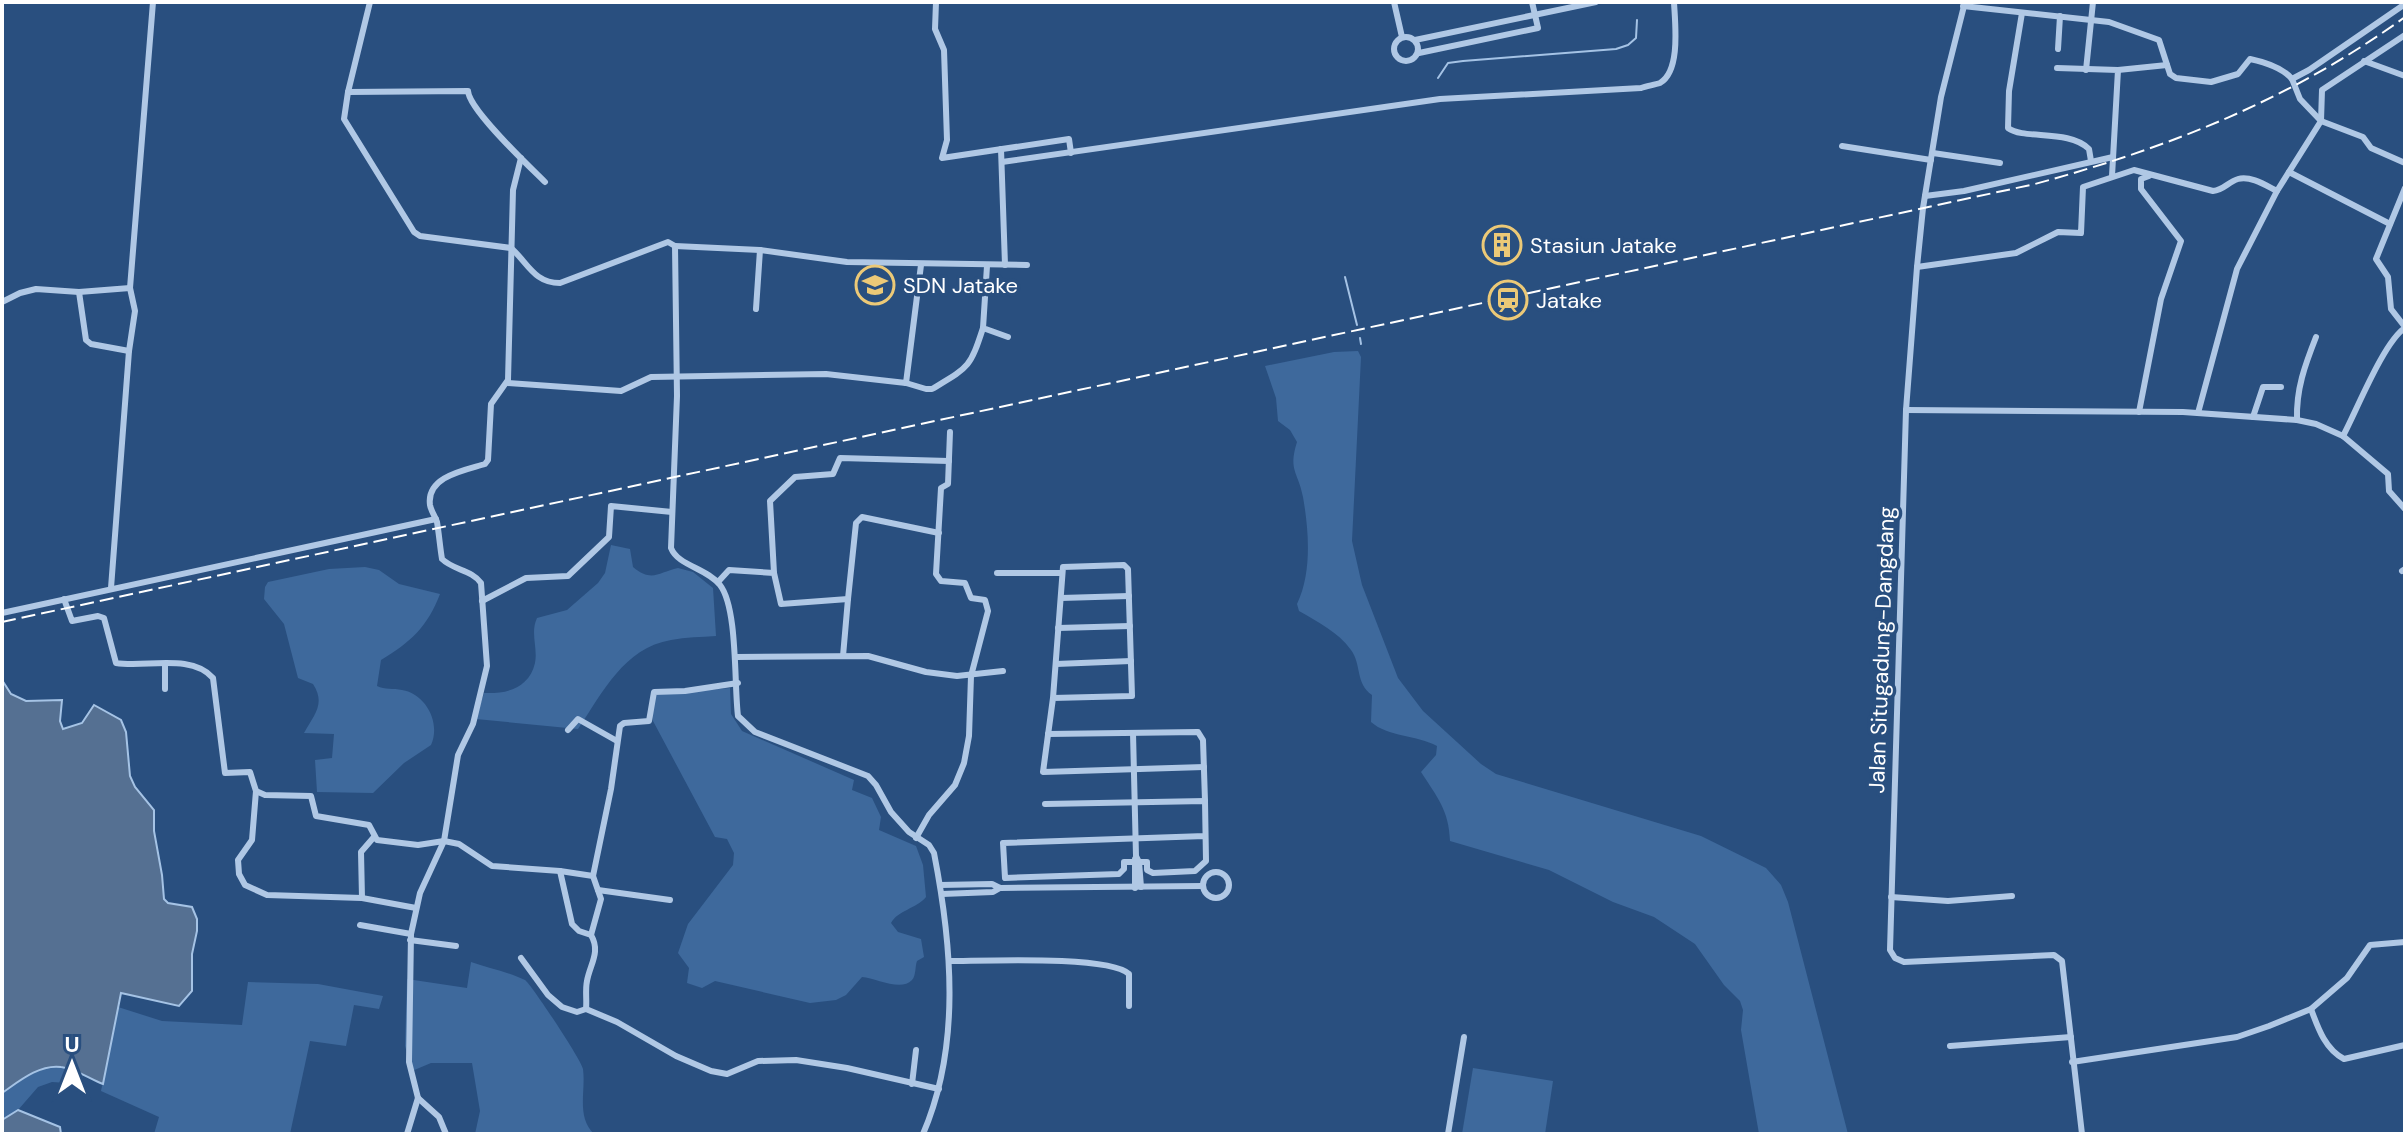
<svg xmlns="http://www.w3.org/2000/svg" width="2407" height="1136" viewBox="0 0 2407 1136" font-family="'DM Sans',sans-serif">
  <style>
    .green { fill: #3e699c }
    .water { fill: #557092; stroke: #a5c3e5; stroke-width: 2 }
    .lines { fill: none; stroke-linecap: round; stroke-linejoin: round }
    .stream { stroke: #a5c3e5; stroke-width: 2 }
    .street { stroke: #b0c8e5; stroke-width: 6 }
    .rail { stroke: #fff; stroke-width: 2; stroke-dasharray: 14 6; stroke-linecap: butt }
    .labels { text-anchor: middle; stroke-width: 7; stroke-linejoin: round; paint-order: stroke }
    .poi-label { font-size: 22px; fill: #fff; stroke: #294f7f; text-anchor: start }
    .street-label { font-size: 22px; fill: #fff; stroke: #294f7f }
  </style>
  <rect width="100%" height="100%" fill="#294f7f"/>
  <g class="green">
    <path d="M1358,351L1361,357L1352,541L1362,585L1398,678L1423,711L1481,764L1496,774L1701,836L1766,868L1781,885L1788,902L1848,1134H1759L1741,1030L1743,1010L1740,1001L1724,985L1695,944L1654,917L1613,902L1549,870L1450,841C1449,810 1437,797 1421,772L1436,755L1437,746C1417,735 1388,737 1371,722L1372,695C1355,683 1362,665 1351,650C1338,632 1318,622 1299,611L1297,604C1312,573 1309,531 1303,497C1298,471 1288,471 1297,442L1290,430L1278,421L1276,398L1265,366L1334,352Z"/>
    <path d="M611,545L630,549L633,567C652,583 659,572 678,568L693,572L713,588L716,636C701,637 686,637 671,640C624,648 603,692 578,729L476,719L484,693C505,694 529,689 535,663C538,648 530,633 537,618L567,610L598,583L605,573Z"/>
    <path d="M365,567L379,570L399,584L440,594C428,626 410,643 381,660L377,686C385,690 393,688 402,690C426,694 441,723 431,745L404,763L373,793L317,792L315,760L332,758L334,734L304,733C314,715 326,704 313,684L298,678L284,624L264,599L265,587L268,582L329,569Z"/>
    <path d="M730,688L731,714L742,731L854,780L852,790L872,798L881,817L879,830L916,846L923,865L926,897C916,909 898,910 891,923L898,932L921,939L924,957L917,961C915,966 916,976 912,980C901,992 876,978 862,977L846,995L836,1000L810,1003L715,981L702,988L687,983L689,968L678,953L688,924L733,865L734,853L727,839L715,837L653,721L650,705L652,695Z"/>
    <path d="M471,962C488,968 509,972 525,980C531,984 582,1061 583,1069C586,1092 576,1116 594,1134H475L480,1111L472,1063H431L412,1071L405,1046L407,979L467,988Z"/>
    <path d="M248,982L318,984L383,996L379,1009L354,1005L346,1046L310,1041L290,1134H154L159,1117L101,1091L118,1007L162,1021L242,1025Z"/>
    <path d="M50,1067H63L83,1077L82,1084L52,1082L38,1087L18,1110L2,1120V1093L33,1073Z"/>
    <path d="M1473,1068L1553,1081L1545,1134H1462Z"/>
  </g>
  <g class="water">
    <path d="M2,680L11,694L26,701L62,700L60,721L63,729L82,723L94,705L121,720L126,732L130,776L135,787L154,810V831L162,875L164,899L168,903L192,907L197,919V931L192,954V991L179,1006L121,993L103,1084C90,1079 74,1068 61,1067C39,1064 18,1082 2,1093Z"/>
    <path d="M18,1110L60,1127L61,1134H2V1120Z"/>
  </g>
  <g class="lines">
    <g class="stream">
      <path d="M1438,78L1448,63L1463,61L1616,49L1628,45L1636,38L1637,20"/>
      <path d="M1345,277L1357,325"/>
      <path d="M1360,338L1361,344"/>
    </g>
    <g class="street">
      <path d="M370,2L348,92L344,119L414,232L420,236L511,248C528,263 534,283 560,283L668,242L675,246L677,396L671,548C678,566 707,568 720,585C738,608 734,686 738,716L755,732L868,776L876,785L891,812L909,832L929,845L934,853C952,945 961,1046 923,1134"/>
      <path d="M936,2L935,29L944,50L947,140L942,158L1069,139L1071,153"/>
      <path d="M1394,2L1402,37"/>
      <path d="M1965,2L1941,97L1923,208L1917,267L1906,410L1890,950L1895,958L1904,962L2054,955L2062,961L2082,1134"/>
      <path d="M1963,6L2109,22L2159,40L2170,74L2176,78L2211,82L2238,74L2250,59C2264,62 2283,68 2292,79L2309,70L2405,4"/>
      <path d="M2022,13L2009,91L2008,128C2024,140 2069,129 2089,149L2091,161"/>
      <circle cx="1406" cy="49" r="12"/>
      <path d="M1415,40L1596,2"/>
      <path d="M2058,49L2060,16"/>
      <path d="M1419,53L1538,28L1532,2"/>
      <path d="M2364,61L2405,76"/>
      <path d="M2057,68L2118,70L2112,176"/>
      <path d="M2086,70L2093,2"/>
      <path d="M2118,70L2167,65"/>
      <path d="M2292,79L2300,99L2321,121L2363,137L2371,148L2405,163"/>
      <path d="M348,92L468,91C469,110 530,167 545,182"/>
      <path d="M1842,146L1931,160"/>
      <path d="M1001,149L1005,265"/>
      <path d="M1933,153L2000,163"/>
      <path d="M1002,162L1440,99L1641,88C1646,86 1654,85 1660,83C1681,71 1675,23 1674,2"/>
      <path d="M2289,172L2390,224"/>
      <path d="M2405,188L2376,259L2388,277L2391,309L2405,327"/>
      <path d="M1925,196L1964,191L2113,157"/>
      <path d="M675,246L760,250L847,262L1027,265"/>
      <path d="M987,266L983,328L1008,337"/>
      <path d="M1917,267L2016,253L2058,232L2081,233L2083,187L2134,170L2213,191C2224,190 2228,182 2238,179C2250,175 2267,186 2277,191"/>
      <path d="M79,292L86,340L91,344L129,351"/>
      <path d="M2,302L20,293L36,289L79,292L130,288"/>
      <path d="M756,309L760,250"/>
      <path d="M508,383L621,391L651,377L826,374L906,383L921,265"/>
      <path d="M906,383L926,389H932C969,367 970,368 983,328"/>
      <path d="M1906,410L2183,412L2297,420L2316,424L2343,436L2388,474L2389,491L2405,509"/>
      <path d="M2139,412L2161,299L2181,241L2141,189V179L2149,176"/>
      <path d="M2198,413L2237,269L2277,191L2321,121L2322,90L2405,35"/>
      <path d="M2253,417L2263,387H2281"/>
      <path d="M2297,420C2296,389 2305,365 2316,337"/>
      <path d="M2343,436C2356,412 2384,341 2405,328"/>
      <path d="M2402,571L2405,569"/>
      <path d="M774,573L770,501L795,477L833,474L840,458L949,461"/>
      <path d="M997,573H1062"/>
      <path d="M718,582L729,570L774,573L781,604L848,599L856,523L862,517L939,533"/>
      <path d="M111,588L129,351L135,311L130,288L153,2"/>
      <path d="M1061,598L1129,596"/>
      <path d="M64,599L72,621L98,616L104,618L116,663C145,668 191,653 213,678L225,773L250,772L256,791L265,795L311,796L316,816L369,825L377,840L418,845L444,841L459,844L492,866L560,871L593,876L601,899L591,935"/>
      <path d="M482,601L526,578L568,576L609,537L611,506L672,512"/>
      <path d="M2,613L436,519"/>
      <path d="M1058,628L1130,626"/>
      <path d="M843,656L848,599"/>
      <path d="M736,657L868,656L926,672L957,676L1003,671"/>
      <path d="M1056,664L1131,661"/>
      <path d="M165,665V689"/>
      <path d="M1053,698L1132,696L1128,569L1124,565L1063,567L1053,698L1043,772L1204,767"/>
      <path d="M568,730L578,719L617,741"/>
      <path d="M1133,733L1136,856L1139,862L1141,887"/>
      <path d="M1048,734L1198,732L1203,740L1205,801"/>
      <path d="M256,791L252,840L238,860L239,874L245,885L267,895L362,898L416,908"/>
      <path d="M1045,804L1205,801L1206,861L1195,871L1153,873L1147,870V862H1124V869L1119,874L1005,878L1003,843L1205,836"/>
      <path d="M916,838L929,815L955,785L964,763L969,736L971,676L988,611L985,600L971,598L965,583L941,581L936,574L941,488L948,484L950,432"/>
      <path d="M1135,859V888"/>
      <path d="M560,871L572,924L579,931L591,935C601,952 590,964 587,981C585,990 587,1000 586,1009"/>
      <circle cx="1216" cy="885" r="13"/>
      <path d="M593,876L611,789L620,726L624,723L649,721L654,692L685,691L738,683"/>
      <path d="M940,885L992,884L1000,888L1203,886"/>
      <path d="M598,890L670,900"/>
      <path d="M942,894L993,892L1000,888"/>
      <path d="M1891,897L1948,901L2012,896"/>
      <path d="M362,898L361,852L374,837"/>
      <path d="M360,925L411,934"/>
      <path d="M410,940L456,946"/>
      <path d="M521,958L548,995L562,1007L577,1012L586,1009L617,1022L676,1056L711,1071L727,1074L758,1061L796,1060L847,1068L939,1089"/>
      <path d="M949,961C983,961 1109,955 1129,974V1006"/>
      <path d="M2311,1009C2318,1028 2325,1049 2344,1059L2405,1045"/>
      <path d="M1950,1046L2071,1037"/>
      <path d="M2072,1062L2237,1037L2269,1026L2311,1009L2347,978L2370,945L2405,942"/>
      <path d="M912,1084L916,1050"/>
      <path d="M418,1098L439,1117L446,1134"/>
      <path d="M407,1134L418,1098L409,1062L411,934L420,893L444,841L458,755L473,724L487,666L481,583C472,570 453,570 442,559C440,547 439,534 437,522C435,516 431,511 430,505C426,476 466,470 485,464L488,460L491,404L508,380L513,190L521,158"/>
      <path d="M1448,1134L1464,1037"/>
    </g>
    <path class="rail" d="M2,622L2035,184C2170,147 2290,100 2405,17"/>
  </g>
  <defs>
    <symbol id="building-ring" viewBox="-11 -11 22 22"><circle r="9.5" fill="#294f7f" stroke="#ecc977" stroke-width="1.5"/><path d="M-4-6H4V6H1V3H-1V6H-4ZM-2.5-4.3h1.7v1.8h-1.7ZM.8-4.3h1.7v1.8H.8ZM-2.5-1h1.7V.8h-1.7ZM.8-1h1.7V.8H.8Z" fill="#ecc977"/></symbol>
    <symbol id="school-ring" viewBox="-11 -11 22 22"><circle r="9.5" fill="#294f7f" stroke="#ecc977" stroke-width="1.5"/><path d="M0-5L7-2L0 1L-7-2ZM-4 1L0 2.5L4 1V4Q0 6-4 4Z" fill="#ecc977"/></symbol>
    <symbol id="station-ring" viewBox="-11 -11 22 22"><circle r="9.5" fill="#294f7f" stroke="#ecc977" stroke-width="1.5"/><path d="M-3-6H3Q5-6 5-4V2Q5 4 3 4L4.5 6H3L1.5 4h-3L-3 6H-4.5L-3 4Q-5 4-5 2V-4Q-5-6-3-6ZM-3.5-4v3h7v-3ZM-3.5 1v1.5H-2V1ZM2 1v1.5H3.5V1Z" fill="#ecc977"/></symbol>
  </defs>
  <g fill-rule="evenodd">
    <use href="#building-ring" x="1480" y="223" width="44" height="44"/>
    <use href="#school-ring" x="853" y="263" width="44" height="44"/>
    <use href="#station-ring" x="1486" y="278" width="44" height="44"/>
  </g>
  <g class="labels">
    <g class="poi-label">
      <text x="1530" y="253">Stasiun Jatake</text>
      <text x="903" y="293">SDN Jatake</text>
      <text x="1536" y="308">Jatake</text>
    </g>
    <g class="street-label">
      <text transform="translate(1881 650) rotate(-88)" y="8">Jalan Situgadung-Dangdang</text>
    </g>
  </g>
  <rect width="2407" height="1136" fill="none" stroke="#ffffff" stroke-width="8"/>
  <g transform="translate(72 1064)" stroke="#294f7f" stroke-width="6" paint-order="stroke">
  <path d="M0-6L14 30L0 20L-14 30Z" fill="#ffffff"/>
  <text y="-12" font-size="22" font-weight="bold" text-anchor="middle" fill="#ffffff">U</text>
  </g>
</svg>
